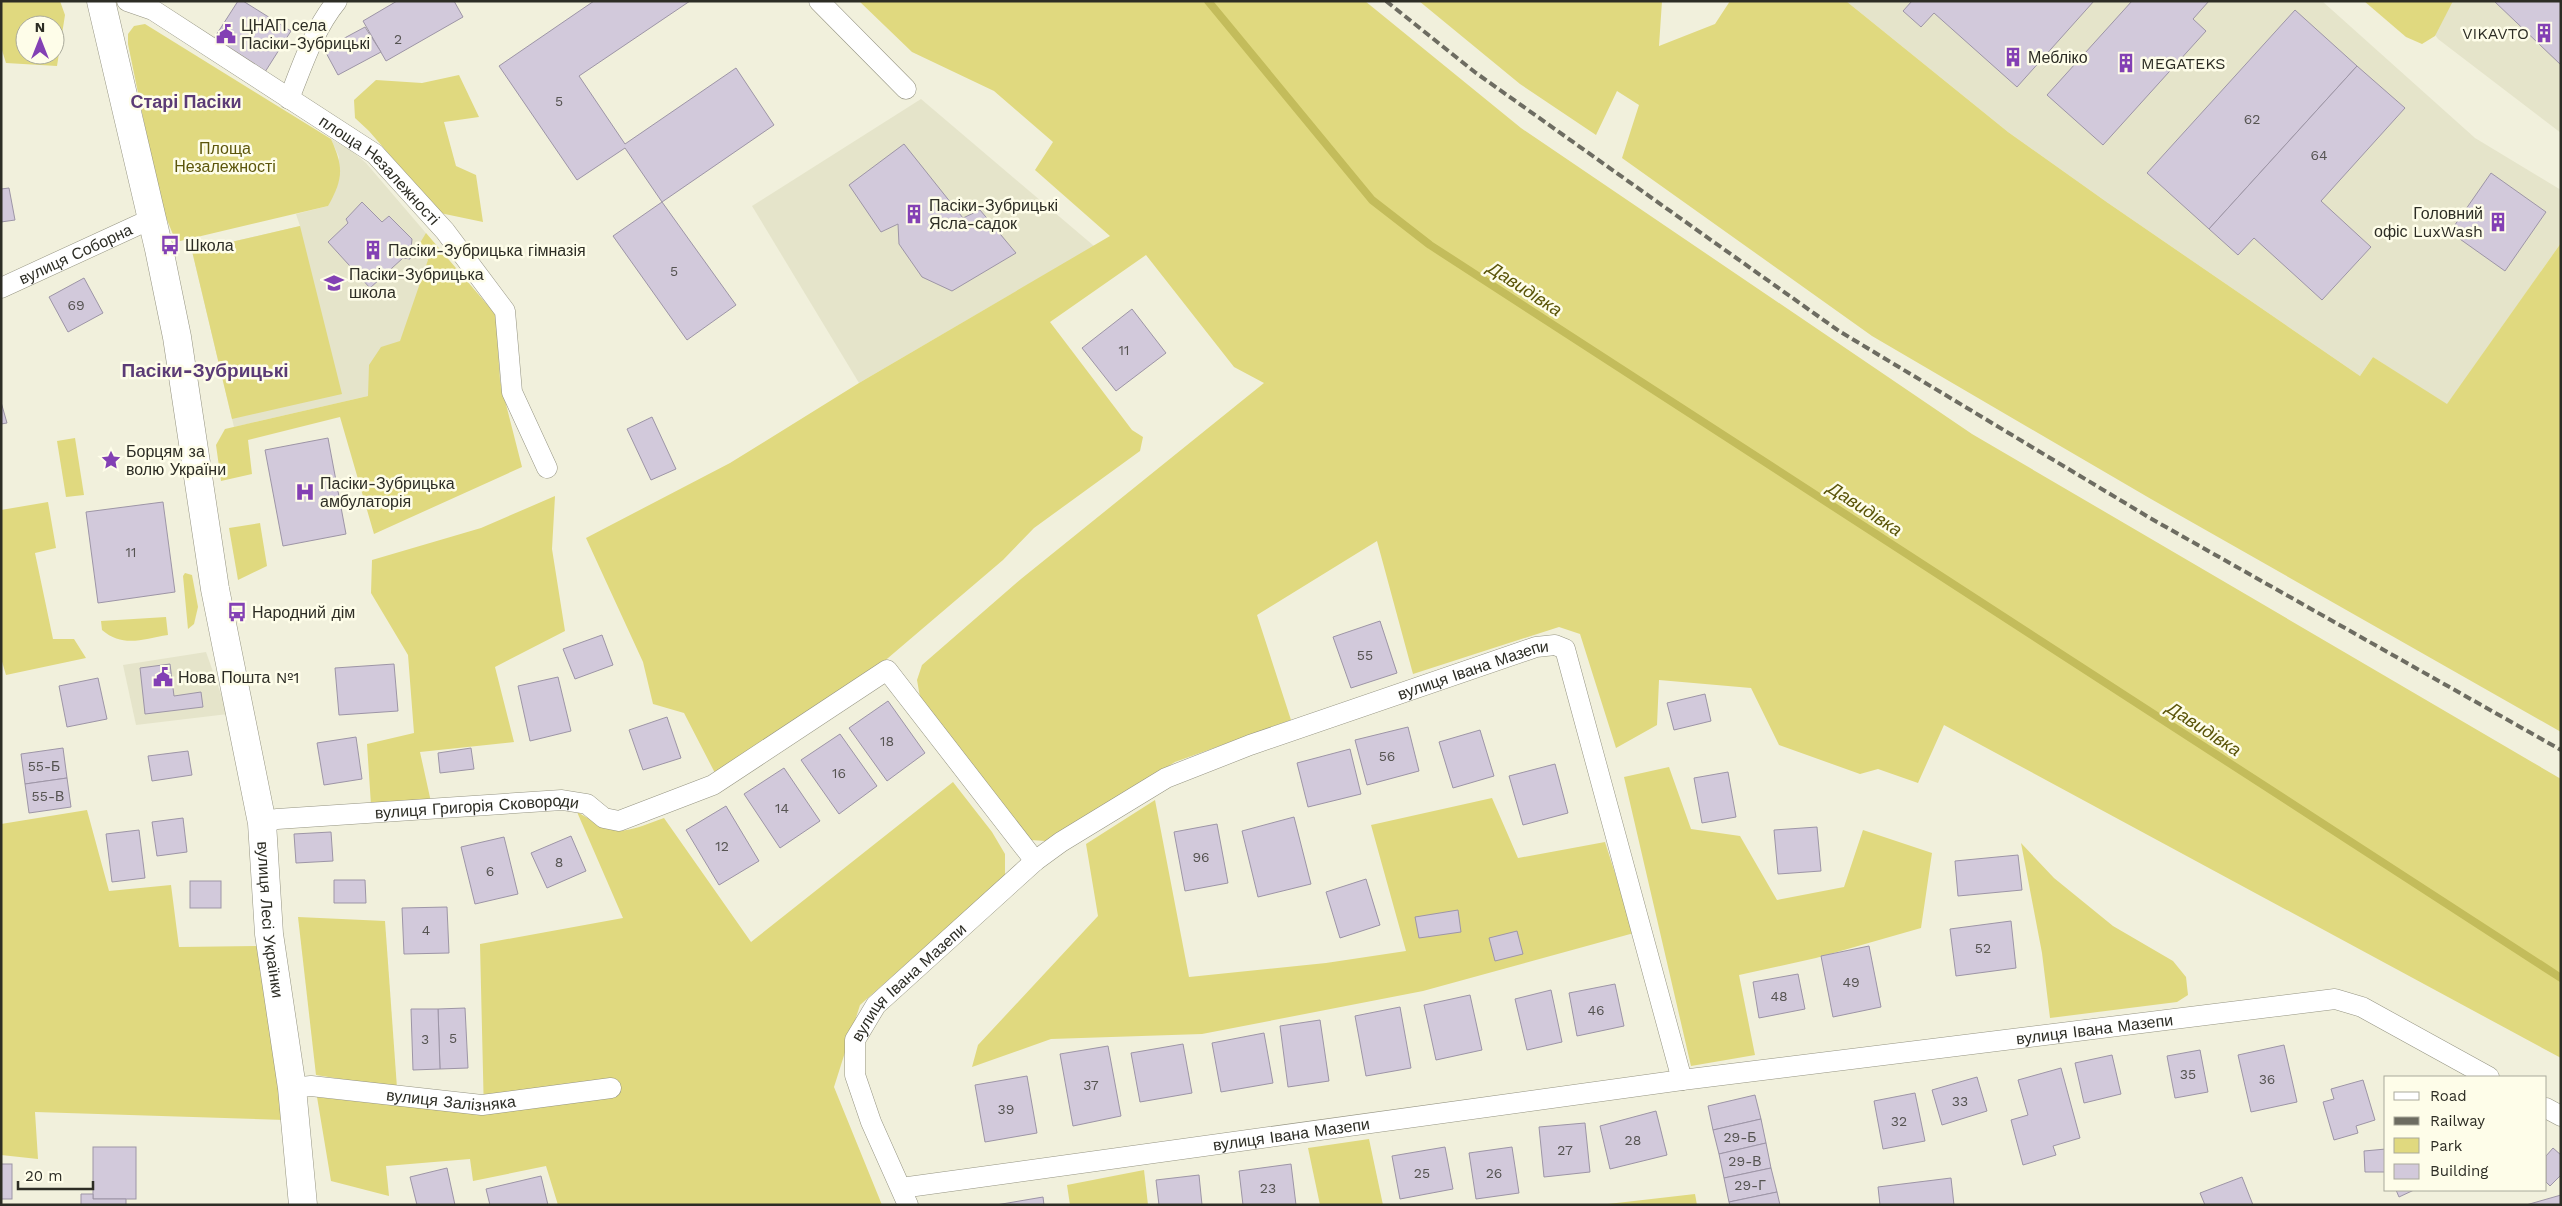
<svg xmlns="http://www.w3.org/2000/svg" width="2562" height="1206" viewBox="0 0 2562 1206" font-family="'Work Sans',sans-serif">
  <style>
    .built { fill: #e5e4ca }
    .green { fill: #e0d97f; fill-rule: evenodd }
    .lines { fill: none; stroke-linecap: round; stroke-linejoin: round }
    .stream { stroke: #c3bc5b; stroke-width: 8 }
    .building { fill: #d2c9db; stroke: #9d95a6 }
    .street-casing { stroke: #959482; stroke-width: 21 }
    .secondary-casing { stroke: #959482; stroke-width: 29 }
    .street { stroke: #fff; stroke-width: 20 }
    .secondary { stroke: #fff; stroke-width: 28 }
    .rail { stroke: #6d6c61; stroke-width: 4; stroke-dasharray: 8 4; stroke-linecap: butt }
    .labels { text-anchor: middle; stroke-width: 5; stroke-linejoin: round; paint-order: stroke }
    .number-label { font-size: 14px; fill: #565452 }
    .poi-label { font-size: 16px; fill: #2d2d25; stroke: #fefde9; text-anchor: start }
    .park-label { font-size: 16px; fill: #5c560b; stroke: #fefde9 }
    .street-label { font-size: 16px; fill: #2d2d25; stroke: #fefde9 }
    .neighbourhood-label { font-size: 18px; font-weight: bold; fill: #5b3b76; stroke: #fefde9 }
    .water-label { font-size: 18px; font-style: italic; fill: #5b5509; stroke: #fefde9 }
    .quarter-label { font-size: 19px; font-weight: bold; fill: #5b3b76; stroke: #fefde9 }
  </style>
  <rect width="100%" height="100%" fill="#f1f0dc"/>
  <g class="built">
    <path d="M1846,1H2322L2475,138L2561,190V243L2447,405L2373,357L2360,376L2108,203L2008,132Z"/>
    <path d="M2402,1H2561V133L2438,39L2426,22Z"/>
    <path d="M921,99L1094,246L859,383L752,206Z"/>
    <path d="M331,139L352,151L366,163L496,315L501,388L368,396L234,427L192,251L300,226L296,214L328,206L339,157Z"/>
    <path d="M206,652L228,714L136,725L123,665Z"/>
  </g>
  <g class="green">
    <path d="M1,1H60L65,15L57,66L6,63L1,47ZM25,25H55V55H25Z"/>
    <path d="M859,1H1365L1521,128L1972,434L2561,779V1058L1944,725L1918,783L1878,769L1860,774L1779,745L1751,688L1659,680L1657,725L1616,748L1580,634L1559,627L1413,674L1377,541L1257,615L1291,720L1175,762L1060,835L1046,841L1030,840L920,697L917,680L922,665L1021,579L1264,383L1234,367L1146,255L1050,322L1132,430L1143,437L1140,451L1034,528L1003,560L881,664L715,773L684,713L653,704L643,662L586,538L730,463L859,383L1110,236L1035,170L1053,142L994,91L912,52Z"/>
    <path d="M1419,1H1662L1659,46L1715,24L1730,1H1846L2008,132L2108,203L2360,376L2373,357L2447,404L2561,243V732L2151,499L1872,336L1622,158L1639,105L1617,91L1596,135L1520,84Z"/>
    <path d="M2364,1H2453L2435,36L2422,44L2406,37Z"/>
    <path d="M145,24L331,139C344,168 343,179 328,206L176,242L161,205L128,44V34L134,26Z"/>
    <path d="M459,75L479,117L444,122L456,166L476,175L483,222L440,213L369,131L355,118L354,100L376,80L422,83Z"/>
    <path d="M300,226L342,394L232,419L192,251Z"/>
    <path d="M426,233L496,315L500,381L522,467L374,534L340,417L248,440L252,474L221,481L216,445L225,429L368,396L369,365L381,347L400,341L428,260L420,243Z"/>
    <path d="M75,438L84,495L66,497L57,441Z"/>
    <path d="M555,496L552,549L565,631L495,667L514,742L420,752L431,802L371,805L367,744L414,733L408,655L371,593L372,560L481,528Z"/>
    <path d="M48,502L56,548L35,553L53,639H74L86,658L6,675L1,658V510Z"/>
    <path d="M260,523L267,566L238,580L229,528Z"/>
    <path d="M185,573L192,575L198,607L194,624L188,629L183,576Z"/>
    <path d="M166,617L168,635C143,639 123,648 102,630L101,621Z"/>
    <path d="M1669,767L1691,829L1740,836L1777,900L1844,887L1863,830L1932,853L1921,928L1816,958L1739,975L1755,1055L1691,1066L1624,777Z"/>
    <path d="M953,782L992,832L1005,854V876L860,1005L834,1087L882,1205H558L546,1166L473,1181L470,1159L386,1166L389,1196L331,1181L317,1097L484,1115L480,944L623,918L577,812C620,836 618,835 664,818L751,942Z"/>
    <path d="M1492,798L1518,858L1605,842L1634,933L1423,991L1202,1034L1051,1039L972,1067L978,1045L1098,916L1086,844L1155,800L1189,977L1326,963L1406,951L1371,825Z"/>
    <path d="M87,810L109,891L171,885L179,947L259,946L285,1120L35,1112L38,1159L1,1155V824Z"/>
    <path d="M2021,843L2054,878L2113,926L2173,961L2186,977L2188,995L2177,1002L2050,1018L2042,953Z"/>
    <path d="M298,917L385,921L397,1088L316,1075Z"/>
    <path d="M1369,1139L1383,1205H1320L1308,1148Z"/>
    <path d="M1144,1170L1148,1205H1070L1067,1185Z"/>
    <path d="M1695,1194L1697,1205H1599Z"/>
  </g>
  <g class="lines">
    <path class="stream" d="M1208,1L1372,200L1430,245L2561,978"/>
  </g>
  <g class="building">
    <path d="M238,1H243L291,31L265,72L213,40Z"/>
    <path d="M397,1H454L463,17L386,61L363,21Z"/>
    <path d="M594,1H690L579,76L625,144L736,68L774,125L662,202L625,148L577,180L499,66Z"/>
    <path d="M1912,1H2094L2017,87L1934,13L1921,27L1903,11Z"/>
    <path d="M2132,1H2209L2193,19L2206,31L2103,145L2047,95Z"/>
    <path d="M2494,1H2561V65Z"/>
    <path d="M2295,10L2357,66L2209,229L2147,173Z"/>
    <path d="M365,27L381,52L338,75L324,49Z"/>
    <path d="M2357,66L2405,108L2321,201L2371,247L2322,300L2254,238L2238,255L2209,229Z"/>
    <path d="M904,144L963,218L980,210L1016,253L952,291L922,277L899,244L898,224L881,232L849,185Z"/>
    <path d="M2491,173L2546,212L2505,271L2450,232Z"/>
    <path d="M9,188L15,220L1,222V189Z"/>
    <path d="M362,202L382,222L389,216L412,239L410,259L403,258L370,288L328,242L348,223L346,219Z"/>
    <path d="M662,202L736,305L687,340L613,236Z"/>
    <path d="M84,278L103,313L68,332L49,297Z"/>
    <path d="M1132,309L1166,353L1116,391L1082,348Z"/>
    <path d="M1,402L7,423L1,424Z"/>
    <path d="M652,417L676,469L651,480L627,429Z"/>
    <path d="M328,438L346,534L283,546L265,450Z"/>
    <path d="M163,502L175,592L98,603L86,512Z"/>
    <path d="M1380,621L1397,673L1351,688L1333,637Z"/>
    <path d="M602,635L613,665L575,679L563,649Z"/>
    <path d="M170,664L174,696L201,692L203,707L145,714L140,668Z"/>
    <path d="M394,664L398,711L339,715L335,668Z"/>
    <path d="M558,677L571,731L530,741L518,686Z"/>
    <path d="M98,678L107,719L67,727L59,686Z"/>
    <path d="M1705,694L1711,721L1674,730L1667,703Z"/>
    <path d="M888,701L925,753L887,781L849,728Z"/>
    <path d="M667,717L681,758L643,770L629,730Z"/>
    <path d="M1408,727L1419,771L1367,785L1355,740Z"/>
    <path d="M1480,730L1494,776L1453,788L1439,742Z"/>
    <path d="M840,734L877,786L839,814L801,760Z"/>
    <path d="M356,737L362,779L324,785L317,743Z"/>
    <path d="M63,748L67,778L25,784L21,754Z"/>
    <path d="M471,748L474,769L440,773L438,753Z"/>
    <path d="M1350,749L1361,794L1308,807L1297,763Z"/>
    <path d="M188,751L192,775L152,781L148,756Z"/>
    <path d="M1555,764L1568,813L1523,825L1509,776Z"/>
    <path d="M784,768L820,821L780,848L744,794Z"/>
    <path d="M1728,772L1736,817L1702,823L1694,778Z"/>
    <path d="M67,778L71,807L29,813L25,784Z"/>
    <path d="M726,806L759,861L719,885L686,830Z"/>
    <path d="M1294,817L1311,884L1258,897L1242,831Z"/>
    <path d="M183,818L187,852L157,856L152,822Z"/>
    <path d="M1217,824L1228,883L1185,891L1174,832Z"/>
    <path d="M1817,827L1821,871L1778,874L1774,830Z"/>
    <path d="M139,830L145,878L112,882L106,834Z"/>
    <path d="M331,832L333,861L296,863L294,834Z"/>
    <path d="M571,836L586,871L547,888L531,853Z"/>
    <path d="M504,837L518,894L475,904L461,847Z"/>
    <path d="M2018,855L2022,890L1958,896L1955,861Z"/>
    <path d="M1366,879L1380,925L1340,938L1326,892Z"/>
    <path d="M334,880H365L366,903H334Z"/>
    <rect x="190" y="881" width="31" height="27"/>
    <path d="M447,907L449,953L404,954L402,908Z"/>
    <path d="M1458,910L1461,932L1419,938L1415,917Z"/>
    <path d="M2011,921L2016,968L1956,976L1950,929Z"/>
    <path d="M1517,931L1523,954L1495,961L1489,938Z"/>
    <path d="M1869,946L1881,1007L1833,1017L1821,956Z"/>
    <path d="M1798,974L1805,1009L1759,1018L1753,982Z"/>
    <path d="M1615,984L1624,1026L1577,1036L1569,993Z"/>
    <path d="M1551,990L1562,1042L1527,1050L1515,999Z"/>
    <path d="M1470,995L1482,1050L1436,1060L1424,1005Z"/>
    <path d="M1400,1007L1411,1068L1366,1076L1355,1016Z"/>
    <path d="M465,1008L468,1068L440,1069L438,1009Z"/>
    <path d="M411,1009H438L440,1069L413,1070Z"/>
    <path d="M1320,1020L1329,1081L1288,1087L1280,1026Z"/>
    <path d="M1264,1033L1273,1083L1221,1092L1212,1043Z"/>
    <path d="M1183,1044L1192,1093L1140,1102L1131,1053Z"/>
    <path d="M2284,1045L2297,1102L2251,1112L2238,1055Z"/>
    <path d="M1108,1046L1121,1116L1073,1126L1060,1054Z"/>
    <path d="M2200,1050L2208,1092L2175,1098L2167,1056Z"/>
    <path d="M2112,1055L2121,1094L2084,1103L2075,1063Z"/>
    <path d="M2061,1068L2080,1138L2053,1146L2056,1155L2023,1165L2011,1120L2028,1115L2018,1080Z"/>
    <path d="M1027,1076L1037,1133L985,1142L975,1085Z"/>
    <path d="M1977,1077L1987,1111L1942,1125L1932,1090Z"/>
    <path d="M2363,1080L2375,1120L2356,1126L2358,1133L2334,1140L2323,1102L2334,1099L2331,1089Z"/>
    <path d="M1915,1093L1925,1141L1883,1149L1874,1101Z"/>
    <path d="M1755,1095L1761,1119L1713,1130L1708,1106Z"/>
    <path d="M1656,1111L1667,1155L1610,1169L1600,1126Z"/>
    <path d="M1761,1119L1766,1143L1719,1154L1713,1130Z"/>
    <path d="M1585,1123L1590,1172L1544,1177L1539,1127Z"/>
    <path d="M1766,1143L1771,1168L1724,1178L1719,1154Z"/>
    <rect x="93" y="1147" width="43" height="52"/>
    <path d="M1445,1147L1453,1189L1400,1199L1392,1156Z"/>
    <path d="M1512,1147L1519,1193L1476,1199L1469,1153Z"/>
    <path d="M2553,1148L2561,1155V1175L2550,1186L2546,1182V1156Z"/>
    <path d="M2386,1149V1172H2365L2364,1151Z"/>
    <rect x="1" y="1164" width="11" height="35"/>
    <path d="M1291,1164L1296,1205H1243L1239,1171Z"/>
    <path d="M447,1168L455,1205H417L410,1177Z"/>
    <path d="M1771,1168L1777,1192L1729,1202L1724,1178Z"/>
    <path d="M1199,1175L1202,1205H1159L1156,1180Z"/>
    <path d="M541,1176L548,1205H490L486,1189Z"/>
    <path d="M2242,1177L2253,1205H2205L2200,1193Z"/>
    <path d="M1951,1178L1954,1205H1880L1878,1187Z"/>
    <path d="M2396,1190H2414L2399,1197Z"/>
    <path d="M1777,1192L1780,1205H1730L1729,1202Z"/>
    <path d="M81,1194H93V1199H126V1205H81Z"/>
    <path d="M2561,1195V1205H2526Z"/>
    <path d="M1043,1197L1044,1205H996Z"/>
  </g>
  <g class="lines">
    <defs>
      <g id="street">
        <path id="s1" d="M127,1L153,10L375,154L445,231L505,311L512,392L547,468"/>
        <path d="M819,1L906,89"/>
        <path d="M289,99C302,66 314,29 337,1"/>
        <path id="s2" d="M1,288L151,219"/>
        <path id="s3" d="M262,823L277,819L562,800L587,804L604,818L619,821L713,785L887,670L1035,861"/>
        <path id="s4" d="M292,1088L311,1086L482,1105L611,1088"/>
        <path d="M2546,1108L2561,1116"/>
        <path id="s5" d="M901,1188L1682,1080L2335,999L2362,1007L2489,1077"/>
        <path id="s6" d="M908,1205L871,1122L855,1075V1040L876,1005L1035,861L1061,842L1166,778L1250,745L1536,647L1555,645L1565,649L1682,1080"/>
      </g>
      <g id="secondary">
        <path id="s7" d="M101,1L159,249L177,337L215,589L262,823L269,934L292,1088L303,1205"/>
      </g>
    </defs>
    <use href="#street" class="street-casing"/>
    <use href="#secondary" class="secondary-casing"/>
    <use href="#street" class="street"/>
    <use href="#secondary" class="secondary"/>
    <path class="rail" d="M1386,1L1476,73L1839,331L2150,518L2561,750"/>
  </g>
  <defs>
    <symbol id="building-bare" viewBox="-9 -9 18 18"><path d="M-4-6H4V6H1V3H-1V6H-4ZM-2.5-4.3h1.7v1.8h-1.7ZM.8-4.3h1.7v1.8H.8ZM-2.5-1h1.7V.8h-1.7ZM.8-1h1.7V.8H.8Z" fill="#8340b4" stroke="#fefde9" stroke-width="2.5" paint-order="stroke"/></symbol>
    <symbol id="civic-bare" viewBox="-9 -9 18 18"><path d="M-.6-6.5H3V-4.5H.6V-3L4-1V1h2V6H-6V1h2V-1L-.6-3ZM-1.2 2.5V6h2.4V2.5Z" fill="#8340b4" stroke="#fefde9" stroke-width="2.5" paint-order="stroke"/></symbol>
    <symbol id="bus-bare" viewBox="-9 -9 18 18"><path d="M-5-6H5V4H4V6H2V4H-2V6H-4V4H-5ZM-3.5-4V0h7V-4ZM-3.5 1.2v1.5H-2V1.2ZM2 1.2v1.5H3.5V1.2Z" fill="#8340b4" stroke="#fefde9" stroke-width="2.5" paint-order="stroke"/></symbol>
    <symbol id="school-bare" viewBox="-9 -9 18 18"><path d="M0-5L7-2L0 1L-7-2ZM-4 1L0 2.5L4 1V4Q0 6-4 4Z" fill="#8340b4" stroke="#fefde9" stroke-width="2.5" paint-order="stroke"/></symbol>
    <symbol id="sight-bare" viewBox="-9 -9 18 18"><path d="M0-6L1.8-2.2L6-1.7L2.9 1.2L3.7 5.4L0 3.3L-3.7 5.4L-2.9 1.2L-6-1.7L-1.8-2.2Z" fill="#8340b4" stroke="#fefde9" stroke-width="2.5" paint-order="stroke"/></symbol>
    <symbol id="hospital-bare" viewBox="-9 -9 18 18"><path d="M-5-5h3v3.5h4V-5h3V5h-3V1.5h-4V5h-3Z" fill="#8340b4" stroke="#fefde9" stroke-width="2.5" paint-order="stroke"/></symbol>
  </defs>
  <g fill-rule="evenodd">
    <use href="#building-bare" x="2530" y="19" width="28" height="28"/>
    <use href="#civic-bare" x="212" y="20" width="28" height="28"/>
    <use href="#building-bare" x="1999" y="43" width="28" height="28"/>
    <use href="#building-bare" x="2112" y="49" width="28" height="28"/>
    <use href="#building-bare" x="900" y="200" width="28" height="28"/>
    <use href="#building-bare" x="2484" y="208" width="28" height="28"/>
    <use href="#bus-bare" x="156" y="231" width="28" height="28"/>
    <use href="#building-bare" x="359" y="236" width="28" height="28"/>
    <use href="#school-bare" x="320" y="269" width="28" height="28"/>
    <use href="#sight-bare" x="97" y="446" width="28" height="28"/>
    <use href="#hospital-bare" x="291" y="478" width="28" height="28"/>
    <use href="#bus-bare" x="223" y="598" width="28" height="28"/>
    <use href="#civic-bare" x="149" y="663" width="28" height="28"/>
  </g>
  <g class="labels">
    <g class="number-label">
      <text x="398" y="44">2</text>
      <text x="559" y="106">5</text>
      <text x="2252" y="124">62</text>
      <text x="2319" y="160">64</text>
      <text x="674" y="276">5</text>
      <text x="76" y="310">69</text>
      <text x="1124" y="355">11</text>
      <text x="131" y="557">11</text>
      <text x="1365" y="660">55</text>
      <text x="887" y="746">18</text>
      <text x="1387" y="761">56</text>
      <text x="44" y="771">55-Б</text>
      <text x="839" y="778">16</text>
      <text x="48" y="801">55-В</text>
      <text x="782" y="813">14</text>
      <text x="722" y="851">12</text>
      <text x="1201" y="862">96</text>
      <text x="559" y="867">8</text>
      <text x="490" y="876">6</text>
      <text x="426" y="935">4</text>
      <text x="1983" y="953">52</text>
      <text x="1851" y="987">49</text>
      <text x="1779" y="1001">48</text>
      <text x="1596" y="1015">46</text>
      <text x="453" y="1043">5</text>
      <text x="425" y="1044">3</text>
      <text x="2188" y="1079">35</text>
      <text x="2267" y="1084">36</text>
      <text x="1091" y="1090">37</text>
      <text x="1960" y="1106">33</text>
      <text x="1006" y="1114">39</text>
      <text x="1899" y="1126">32</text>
      <text x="1740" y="1142">29-Б</text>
      <text x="1633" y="1145">28</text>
      <text x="1565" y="1155">27</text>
      <text x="1745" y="1166">29-В</text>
      <text x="1422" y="1178">25</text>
      <text x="1494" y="1178">26</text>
      <text x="1750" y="1190">29-Г</text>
      <text x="1268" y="1193">23</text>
    </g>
    <g class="poi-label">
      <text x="241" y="31">ЦНАП села<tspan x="241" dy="18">Пасіки-Зубрицькі</tspan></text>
      <text x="2529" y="39" text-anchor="end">VIKAVTO</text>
      <text x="2028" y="63">Мебліко</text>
      <text x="2141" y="69">MEGATEKS</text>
      <text x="929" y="211">Пасіки-Зубрицькі<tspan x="929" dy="18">Ясла-садок</tspan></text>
      <text x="2483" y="219" text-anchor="end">Головний<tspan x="2483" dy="18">офіс LuxWash</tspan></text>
      <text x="185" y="251">Школа</text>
      <text x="388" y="256">Пасіки-Зубрицька гімназія</text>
      <text x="349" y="280">Пасіки-Зубрицька<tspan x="349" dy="18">школа</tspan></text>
      <text x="126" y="457">Борцям за<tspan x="126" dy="18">волю України</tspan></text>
      <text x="320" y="489">Пасіки-Зубрицька<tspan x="320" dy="18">амбулаторія</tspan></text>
      <text x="252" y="618">Народний дім</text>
      <text x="178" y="683">Нова Пошта №1</text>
    </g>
    <g class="park-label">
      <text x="225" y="154">Площа<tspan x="225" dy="18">Незалежності</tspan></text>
    </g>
    <g class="street-label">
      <text dy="6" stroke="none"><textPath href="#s1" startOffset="306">площа Незалежності</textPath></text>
      <text dy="6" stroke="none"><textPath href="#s2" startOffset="82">вулиця Соборна</textPath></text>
      <text dy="6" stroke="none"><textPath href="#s6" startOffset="912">вулиця Івана Мазепи</textPath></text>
      <text dy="6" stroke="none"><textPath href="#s3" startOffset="216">вулиця Григорія Сковороди</textPath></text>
      <text dy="6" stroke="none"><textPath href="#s7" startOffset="935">вулиця Лесі Українки</textPath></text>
      <text dy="6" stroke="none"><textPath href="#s6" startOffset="255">вулиця Івана Мазепи</textPath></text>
      <text dy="6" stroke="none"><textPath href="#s5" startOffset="1204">вулиця Івана Мазепи</textPath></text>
      <text dy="6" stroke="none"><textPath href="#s4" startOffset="160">вулиця Залізняка</textPath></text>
      <text dy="6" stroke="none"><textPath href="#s5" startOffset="394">вулиця Івана Мазепи</textPath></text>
    </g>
    <g class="neighbourhood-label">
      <text x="186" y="108">Старі Пасіки</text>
    </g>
    <g class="water-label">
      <text transform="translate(1525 289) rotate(33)" y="6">Давидівка</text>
      <text transform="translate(1865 509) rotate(33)" y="6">Давидівка</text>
      <text transform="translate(2204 729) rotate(33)" y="6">Давидівка</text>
    </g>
    <g class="quarter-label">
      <text x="205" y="377">Пасіки-Зубрицькі</text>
    </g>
  </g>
  <rect width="2562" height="1206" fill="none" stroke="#2d2d25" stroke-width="5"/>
  <rect x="2384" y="1076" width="162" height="115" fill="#fefde9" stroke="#aaaa9b"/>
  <rect x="2394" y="1092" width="25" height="8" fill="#ffffff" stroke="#aaaa9b"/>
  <text x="2430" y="1101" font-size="15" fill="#2d2d25">Road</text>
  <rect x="2394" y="1117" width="25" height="8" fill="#6d6c61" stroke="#aaaa9b"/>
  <text x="2430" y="1126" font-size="15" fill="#2d2d25">Railway</text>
  <rect x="2394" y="1138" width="25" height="15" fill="#e0d97f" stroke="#aaaa9b"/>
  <text x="2430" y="1151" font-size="15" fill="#2d2d25">Park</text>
  <rect x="2394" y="1164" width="25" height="15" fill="#d2c9db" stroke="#aaaa9b"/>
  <text x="2430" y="1176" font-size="15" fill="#2d2d25">Building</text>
  <g transform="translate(40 40)"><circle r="24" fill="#fefde9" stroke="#aaaa9b"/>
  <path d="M0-4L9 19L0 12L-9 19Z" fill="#8340b4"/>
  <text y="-8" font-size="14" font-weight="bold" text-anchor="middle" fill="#2d2d25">N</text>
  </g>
  <path d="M18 1181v8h75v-8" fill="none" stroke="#2d2d25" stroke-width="2.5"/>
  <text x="25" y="1181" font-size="15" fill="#2d2d25" stroke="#fefde9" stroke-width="4" paint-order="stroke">20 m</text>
</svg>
